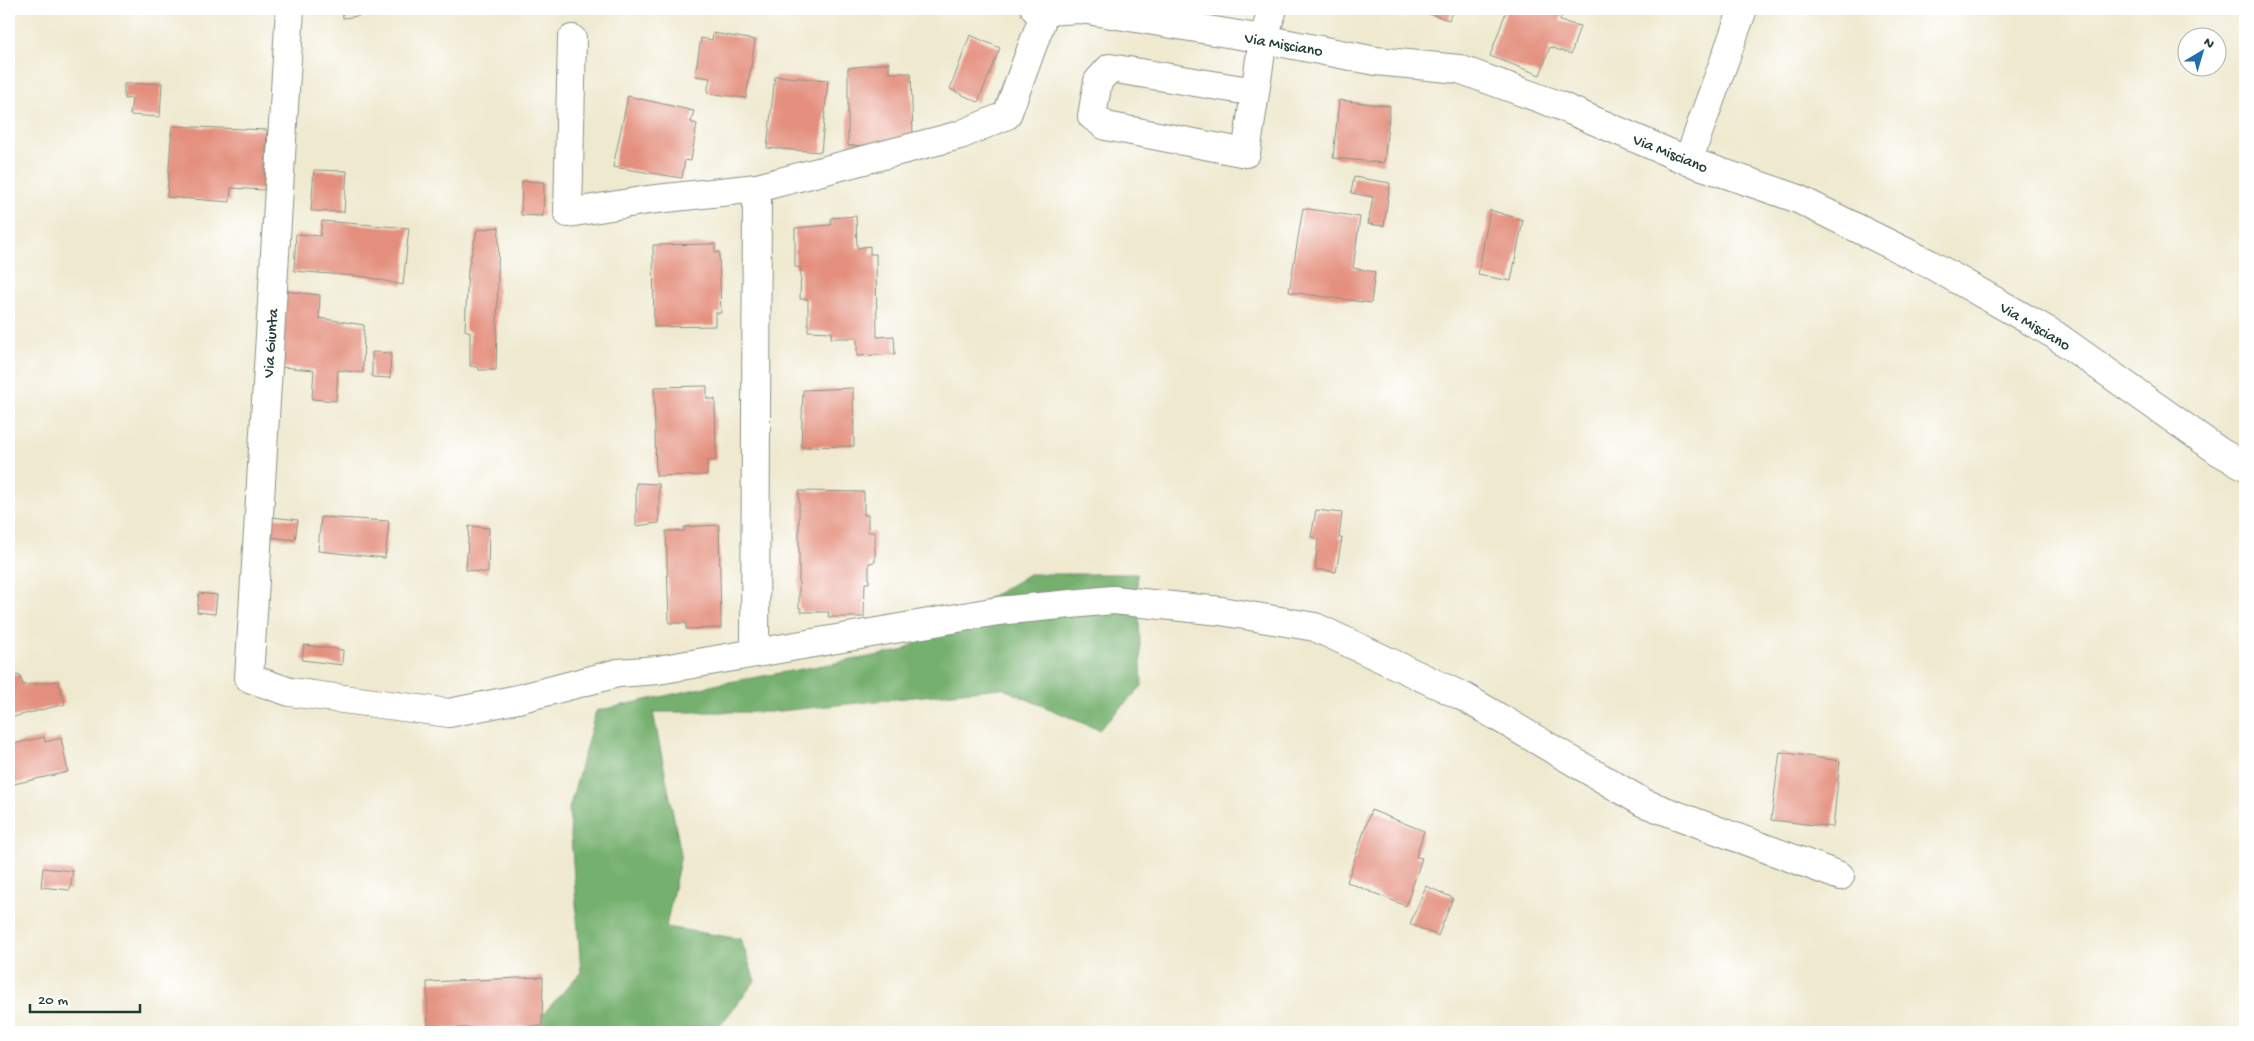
<svg xmlns="http://www.w3.org/2000/svg" width="2254" height="1041" viewBox="0 0 2254 1041" font-family="'Gochi Hand',sans-serif">
  <style>
    .forest { fill: #76b06e; stroke: #4a7651 }
    .building { fill: #e48f7d }
    .lines { fill: none; stroke-linecap: round; stroke-linejoin: round }
    .minor-casing { stroke: #879382; stroke-width: 30 }
    .minor { stroke: #fff; stroke-width: 28 }
    .labels { text-anchor: middle; stroke-width: 4; stroke-linejoin: round; paint-order: stroke }
    .street-label { font-size: 16px; fill: #1f3d34; stroke: #fff }
  </style>
  <rect width="100%" height="100%" fill="#fff"/>
  <filter id="ink" filterUnits="userSpaceOnUse"><feTurbulence type="fractalNoise" baseFrequency=".02" numOctaves="2"/><feDisplacementMap in="SourceGraphic" scale="10" xChannelSelector="R" yChannelSelector="G"/><feConvolveMatrix kernelMatrix="1 2 1 2 8 2 1 2 1" color-interpolation-filters="sRGB"/></filter>
  <filter id="wash" filterUnits="userSpaceOnUse"><feTurbulence type="fractalNoise" baseFrequency=".0096" numOctaves="4" result="noise"/><feDisplacementMap in="SourceGraphic" scale="20" xChannelSelector="R" yChannelSelector="G"/><feGaussianBlur stdDeviation="1.12" result="paint"/><feColorMatrix in="noise" values="0 0 0 0 0 0 0 0 0 0 0 0 0 0 0 0 0 1.4 0 .05"/><feComposite in="paint" operator="in"/></filter>
  <g filter="url(#wash)">
    <rect width="100%" height="100%" fill="#efe9cf"/>
    <path class="forest" d="M1029,574H1137L1142,686L1099,730L1001,688L770,712H653L681,854L666,927L741,939L755,981L715,1032H527L581,972L569,809L596,711L724,683L902,651Z"/>
    <g id="blocks">
      <g class="building">
        <path d="M342,9H359V16L343,18Z"/>
        <path d="M1415,9H1453L1449,20Z"/>
        <path d="M1507,9H1564L1560,21L1580,26L1571,54L1550,47L1540,75L1490,56Z"/>
        <path d="M713,33L755,40L746,98L707,93L710,78L695,76L701,38L712,40Z"/>
        <path d="M970,35L1000,48L978,102L950,89Z"/>
        <path d="M889,63V73H911L913,137L890,144L848,146V68Z"/>
        <path d="M775,76L828,80L821,152L767,148Z"/>
        <path d="M162,83L160,117L130,115L132,98L124,99V84Z"/>
        <path d="M628,96L694,111L691,122L697,124L691,161L685,160L682,178L613,167Z"/>
        <path d="M1339,100L1390,106L1384,163L1333,158Z"/>
        <path d="M172,126L267,130L264,190L231,188L230,202L167,197Z"/>
        <path d="M314,170L347,171L344,212L311,211Z"/>
        <path d="M1354,177L1390,183L1384,226L1368,224L1373,197L1351,193Z"/>
        <path d="M522,181L544,182L543,216L521,215Z"/>
        <path d="M1303,208L1360,217L1353,268L1375,272L1371,303L1289,292Z"/>
        <path d="M1490,210L1523,220L1511,281L1478,275Z"/>
        <path d="M856,216L857,248L870,246V254H876L877,337L894,336L895,354L857,356V338H831L832,332L808,331V299H800L801,268L795,267V228L831,225V218Z"/>
        <path d="M322,221L409,228L403,285L367,277L294,271L296,234L320,236Z"/>
        <path d="M499,227L496,370H479L478,367L470,366V332L465,330L468,269L477,230Z"/>
        <path d="M715,244V253L719,252L721,313H715V326L654,327L653,245Z"/>
        <path d="M285,291L320,295L319,318L364,325L363,373L338,370L336,401L312,399L314,370L281,367Z"/>
        <path d="M372,352L391,353L390,378L372,377Z"/>
        <path d="M707,386V399H715L716,460L707,461V475L656,476L654,387Z"/>
        <path d="M853,388L854,446L801,447L803,390Z"/>
        <path d="M636,483L659,484V523L636,526Z"/>
        <path d="M799,491L864,492V515H868V532H875V562L869,563V583H865L864,617H828L829,612H801V608H799Z"/>
        <path d="M1316,510L1342,513L1339,538H1342L1336,572L1315,569L1318,539L1311,537Z"/>
        <path d="M272,517L298,520L295,540L270,537Z"/>
        <path d="M321,517L389,521L385,558L318,551Z"/>
        <path d="M719,525L721,628L686,629V623H669L666,531H684V527Z"/>
        <path d="M469,526L489,528L488,573L466,570Z"/>
        <path d="M199,593L217,595L215,614L197,612Z"/>
        <path d="M304,645L343,650L342,665L302,660Z"/>
        <path d="M9,673L20,676L23,685L58,681L65,704L9,718Z"/>
        <path d="M44,737L45,742L61,738L68,772L9,785V745Z"/>
        <path d="M1780,752L1840,761L1833,827L1771,820Z"/>
        <path d="M1371,810L1424,831L1416,857L1422,858L1406,906L1347,882Z"/>
        <path d="M43,868L73,871L70,890L41,887Z"/>
        <path d="M1426,886L1453,898L1438,936L1410,924Z"/>
        <path d="M543,977L542,1026L428,1029L427,982Z"/>
      </g>
    </g>
  </g>
  <g filter="url(#ink)">
    <use href="#blocks" fill-opacity="0" stroke="#879382" stroke-width="1"/>
    <g class="lines">
      <defs>
        <g id="minor">
          <path d="M290,9L249,678L290,692L449,713L518,699L618,673L658,670L998,611L1113,600L1221,611L1315,627L1464,697L1644,803L1840,876"/>
          <path d="M1035,9L1045,11L1081,9L1263,39L1376,61L1459,69L1558,105L1688,161L1796,198L1930,264L2055,335L2220,452L2245,466"/>
          <path d="M572,39L568,213L648,200L757,188L960,135L1007,115L1046,9"/>
          <path d="M1255,92L1110,68L1098,81L1092,116L1106,126L1246,153L1263,39L1273,9"/>
          <path d="M1688,161L1743,9"/>
          <path d="M755,652L757,188"/>
        </g>
      </defs>
      <use href="#minor" class="minor-casing"/>
      <use href="#minor" class="minor"/>
    </g>
  </g>
  <g class="labels">
    <g class="street-label">
      <text transform="translate(1284 43) rotate(10)" y="6">Via Misciano</text>
      <text transform="translate(1671 152) rotate(22)" y="6">Via Misciano</text>
      <text transform="translate(2036 325) rotate(31)" y="6">Via Misciano</text>
      <text transform="translate(269 343) rotate(-86)" y="6">Via Giunta</text>
    </g>
  </g>
  <rect width="2254" height="1041" fill="none" stroke="#fff" stroke-width="30"/>
  <g transform="translate(2202 52) rotate(38)"><circle r="24" fill="#ffffff" stroke="#a5b1ae"/>
  <path d="M0-4L9 19L0 12L-9 19Z" fill="#1f6fb2"/>
  <text y="-8" font-size="14" font-weight="bold" text-anchor="middle" fill="#1f3d34">N</text>
  </g>
  <path d="M30 1004v8h110v-8" fill="none" stroke="#1f3d34" stroke-width="2.5"/>
  <text x="38" y="1004" font-size="15" fill="#1f3d34" stroke="#ffffff" stroke-width="4" paint-order="stroke">20 m</text>
</svg>
